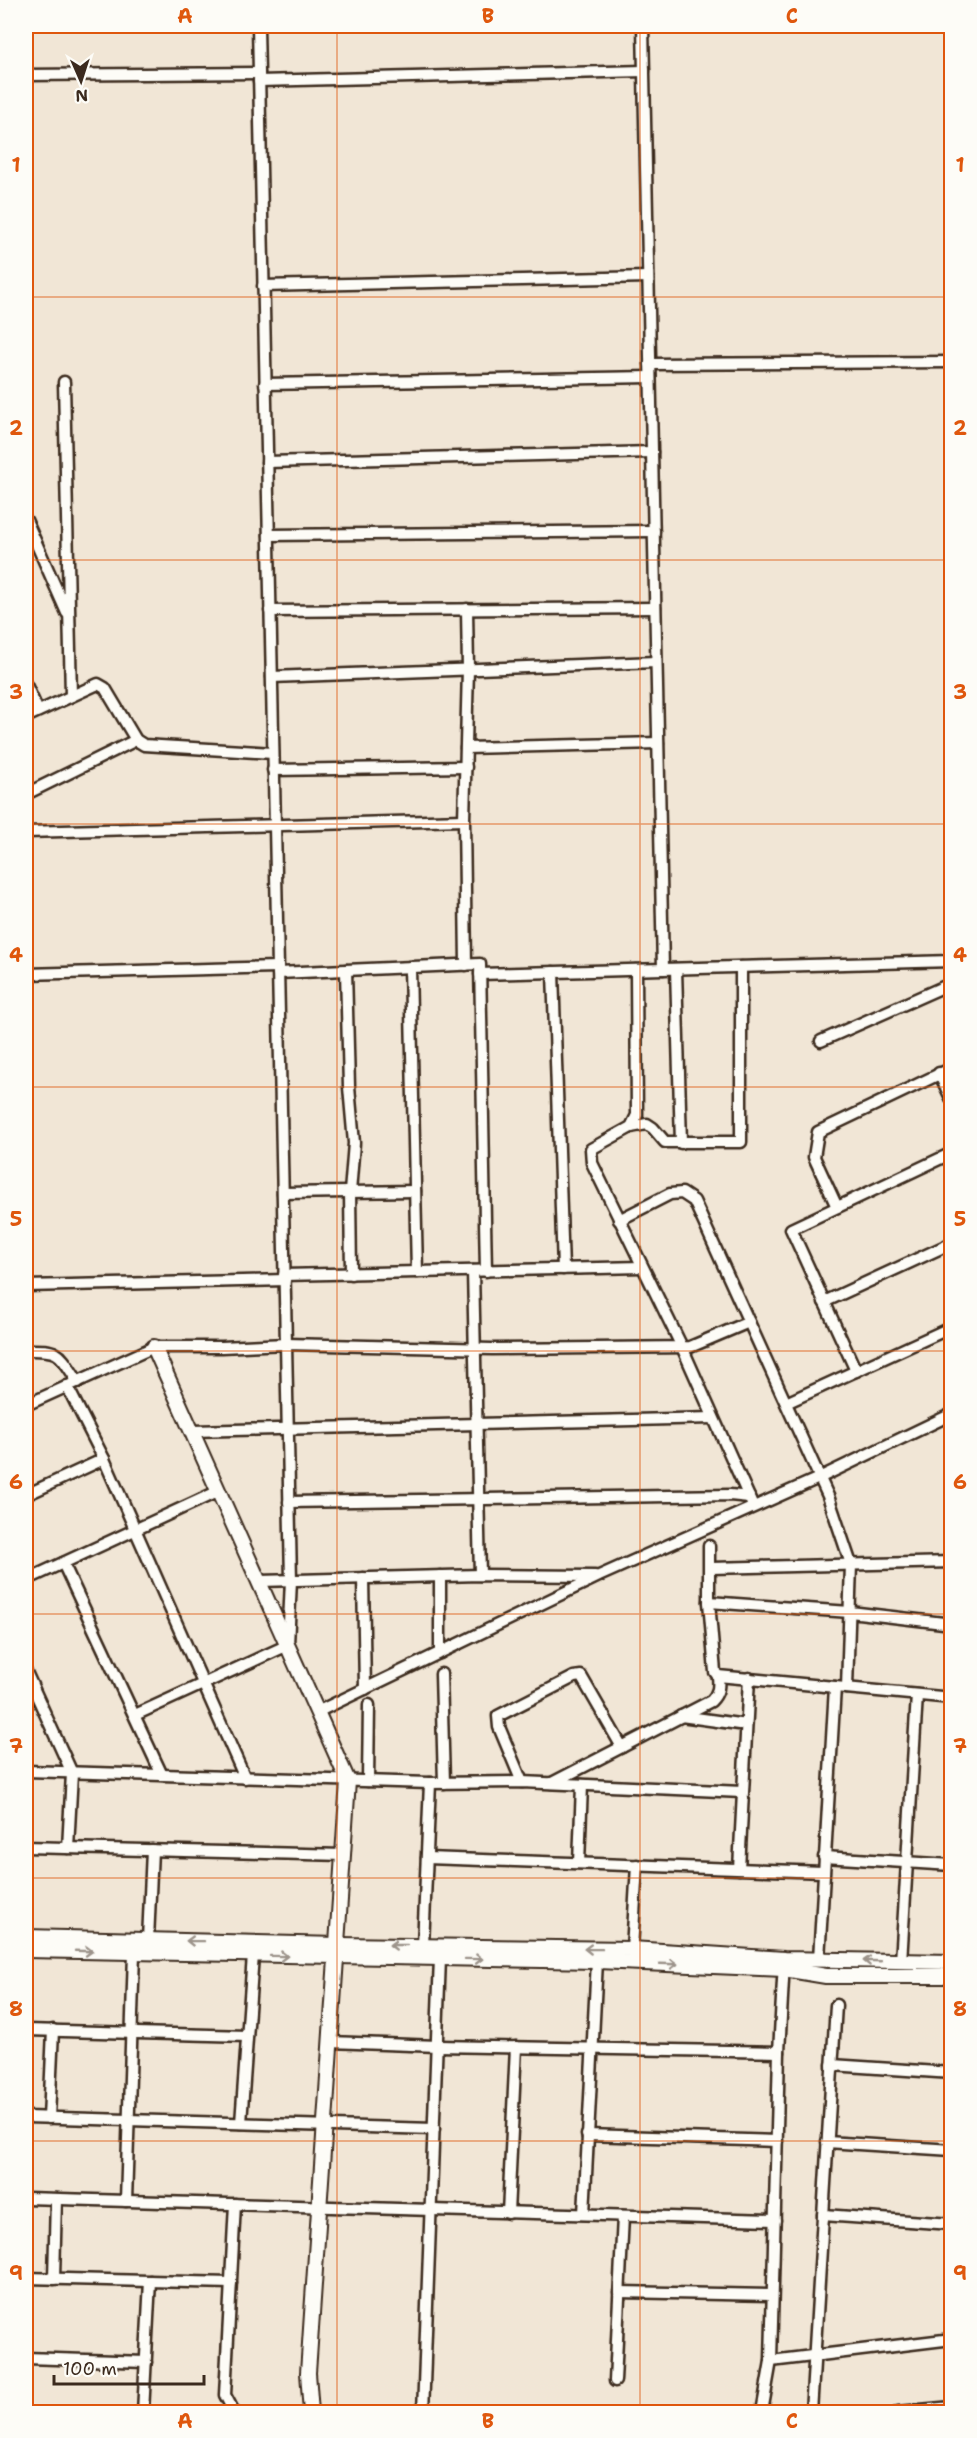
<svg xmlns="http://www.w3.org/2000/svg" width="977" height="2438" viewBox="0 0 977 2438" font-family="'Shantell Sans',sans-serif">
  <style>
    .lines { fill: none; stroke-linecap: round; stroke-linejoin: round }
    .minor-casing { stroke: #3b2a1e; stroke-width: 15 }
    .tertiary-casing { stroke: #3b2a1e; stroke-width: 18 }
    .minor { stroke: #fdfcf7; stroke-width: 10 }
    .tertiary { stroke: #fdfcf7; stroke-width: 14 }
    .oneway { stroke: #9c938a }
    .grid { fill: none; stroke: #df570d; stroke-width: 1.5; stroke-opacity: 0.55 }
    .neatline { fill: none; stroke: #df570d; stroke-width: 2 }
    .grid-label { font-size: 20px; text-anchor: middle; font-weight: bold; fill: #df570d }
  </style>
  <rect width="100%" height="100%" fill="#f1e6d6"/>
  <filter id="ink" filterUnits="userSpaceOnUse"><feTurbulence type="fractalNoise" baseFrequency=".0167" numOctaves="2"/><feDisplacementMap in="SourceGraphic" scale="12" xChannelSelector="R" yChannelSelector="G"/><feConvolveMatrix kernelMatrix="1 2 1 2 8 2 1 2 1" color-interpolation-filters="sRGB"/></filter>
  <g filter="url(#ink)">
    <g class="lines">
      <defs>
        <g id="minor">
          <path d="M643,26L663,969"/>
          <path d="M26,75L259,73"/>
          <path d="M259,81L644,71"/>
          <path d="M263,286L648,277"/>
          <path d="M650,364L952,362"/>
          <path d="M64,382L71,696"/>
          <path d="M265,384L650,377"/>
          <path d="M267,462L652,452"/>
          <path d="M26,520L67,613"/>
          <path d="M269,535L654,531"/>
          <path d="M270,611L655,608"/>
          <path d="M272,677L656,662"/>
          <path d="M26,685L38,711"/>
          <path d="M26,717L98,684L105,688L136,740L144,745L273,753"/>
          <path d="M466,748L658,743"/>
          <path d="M273,770L466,767"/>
          <path d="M26,794L136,740"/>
          <path d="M26,832L464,820"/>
          <path d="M466,965L464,820L468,669L467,609"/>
          <path d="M410,967L417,1272"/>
          <path d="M676,969L681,1143"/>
          <path d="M346,970L349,1087L354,1143L350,1192L351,1274"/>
          <path d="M636,970L637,1115L631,1127L591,1149L592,1163L682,1347L753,1506"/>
          <path d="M553,972L563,1269"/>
          <path d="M278,973L480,964L486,1271"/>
          <path d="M26,974L278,967"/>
          <path d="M480,974L952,961"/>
          <path d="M821,1041L952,983"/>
          <path d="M939,1073L952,1100"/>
          <path d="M631,1127L647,1124L653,1128L665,1142H741V967"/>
          <path d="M283,1193L415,1191"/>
          <path d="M837,1207L814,1157L818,1132L952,1068"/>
          <path d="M619,1220L670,1194L682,1193L694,1201L828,1496L851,1564L847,1688"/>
          <path d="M473,1271L480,1575"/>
          <path d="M284,1275L642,1267"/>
          <path d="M26,1286L285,1280"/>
          <path d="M824,1302L952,1243"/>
          <path d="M26,1350C61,1349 59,1353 78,1382"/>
          <path d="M856,1371L791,1229L952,1153"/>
          <path d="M67,1386L104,1459L245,1778"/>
          <path d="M786,1403L952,1327"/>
          <path d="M26,1405L154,1347H222L286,1344L492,1349L690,1347L749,1322"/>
          <path d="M192,1431L713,1418"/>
          <path d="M26,1495L104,1459"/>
          <path d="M289,1502L730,1495L749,1497"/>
          <path d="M709,1546V1602L715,1672L718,1676L952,1698"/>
          <path d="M63,1563L162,1775"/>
          <path d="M711,1568L952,1562"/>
          <path d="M440,1576V1653"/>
          <path d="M363,1578L365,1689"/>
          <path d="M26,1580L219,1491"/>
          <path d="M260,1581L480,1575L595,1576"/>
          <path d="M709,1602L850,1612L952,1624"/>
          <path d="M26,1672L72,1773L68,1848"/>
          <path d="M441,1674L444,1783"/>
          <path d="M317,1712L599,1576L819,1478L952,1414"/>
          <path d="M135,1715L288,1645L291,1580L258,26"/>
          <path d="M681,1716L746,1725"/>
          <path d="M26,1771L430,1783L522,1782L742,1792"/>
          <path d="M368,1781L369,1705"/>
          <path d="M522,1782L499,1727L498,1716L574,1677L581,1676L622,1747"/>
          <path d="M552,1783L711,1701C719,1693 719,1686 718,1676"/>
          <path d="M26,1847L343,1855"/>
          <path d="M824,1857L952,1865"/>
          <path d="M427,1858L823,1872"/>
          <path d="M579,1863L582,1785"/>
          <path d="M739,1869L749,1678"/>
          <path d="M148,1940L152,1850"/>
          <path d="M423,1946L430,1783"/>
          <path d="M632,1949L637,1865"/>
          <path d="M819,1959L835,1687"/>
          <path d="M901,1962L917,1695"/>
          <path d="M26,2030L247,2036"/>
          <path d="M330,2042L438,2046L779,2052"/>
          <path d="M832,2065L952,2073"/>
          <path d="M26,2117L434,2129"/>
          <path d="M49,2118L53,2030"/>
          <path d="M241,2123L253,1955"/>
          <path d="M587,2135L777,2141"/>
          <path d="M827,2142L952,2150"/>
          <path d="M26,2198L775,2220"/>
          <path d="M126,2201L134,1953"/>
          <path d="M508,2213L516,2047"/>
          <path d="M584,2214L597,1961"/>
          <path d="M823,2215L952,2224"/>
          <path d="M26,2278L231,2283"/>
          <path d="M54,2279L56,2199"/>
          <path d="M619,2292L772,2295"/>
          <path d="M26,2358L146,2362"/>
          <path d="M771,2361L952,2339"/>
          <path d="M615,2381L623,2216"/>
          <path d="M143,2412L150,2281"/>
          <path d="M234,2412L225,2395L235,2204"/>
          <path d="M423,2412L440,1958"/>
          <path d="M762,2412L771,2361L779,2052L784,1962"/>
          <path d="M811,2412L836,2005"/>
          <path d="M898,2412L952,2407"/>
        </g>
        <g id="tertiary">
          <path d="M154,1347L348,1781L308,2373L311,2412"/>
          <path d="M26,1937L338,1945L632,1949L784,1959L952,1962"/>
          <path d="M26,1950L597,1961L784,1969L826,1976H952"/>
        </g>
      </defs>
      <use href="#minor" class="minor-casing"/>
      <use href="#tertiary" class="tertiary-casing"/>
      <use href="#minor" class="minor"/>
      <use href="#tertiary" class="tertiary"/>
    </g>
    <defs><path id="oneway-shaft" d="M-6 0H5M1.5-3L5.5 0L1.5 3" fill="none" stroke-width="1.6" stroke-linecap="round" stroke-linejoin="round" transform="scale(1.5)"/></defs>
    <g class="oneway">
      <use href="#oneway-shaft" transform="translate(195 1941) rotate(-179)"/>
      <use href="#oneway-shaft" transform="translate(398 1945) rotate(-180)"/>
      <use href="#oneway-shaft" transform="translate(593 1949) rotate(-179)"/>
      <use href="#oneway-shaft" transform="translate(84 1951) rotate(2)"/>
      <use href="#oneway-shaft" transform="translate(279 1956) rotate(1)"/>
      <use href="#oneway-shaft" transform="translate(474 1959) rotate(1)"/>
      <use href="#oneway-shaft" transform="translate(872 1961) rotate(-178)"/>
      <use href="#oneway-shaft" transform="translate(669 1964) rotate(2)"/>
    </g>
  </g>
  <path class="grid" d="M337,26V2412M640,26V2412M26,297H952M26,560H952M26,824H952M26,1087H952M26,1351H952M26,1614H952M26,1878H952M26,2141H952"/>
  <rect width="977" height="2438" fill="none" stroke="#fdfcf7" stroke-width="66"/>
  <g transform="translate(81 81) rotate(177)" stroke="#fdfcf7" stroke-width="4.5" paint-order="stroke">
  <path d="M0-4.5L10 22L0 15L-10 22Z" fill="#3b2a1e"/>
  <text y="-9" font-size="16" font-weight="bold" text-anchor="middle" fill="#3b2a1e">N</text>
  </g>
  <path d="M54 2375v9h150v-9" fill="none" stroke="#3b2a1e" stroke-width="3"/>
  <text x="63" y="2375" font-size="18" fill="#3b2a1e" stroke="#fdfcf7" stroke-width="4.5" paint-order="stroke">100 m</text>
  <rect x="33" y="33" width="911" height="2372" class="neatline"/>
  <g class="grid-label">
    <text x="185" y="23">A</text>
    <text x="488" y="23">B</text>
    <text x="792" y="23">C</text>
    <text x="16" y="172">1</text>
    <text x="960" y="172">1</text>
    <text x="16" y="435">2</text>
    <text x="960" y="435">2</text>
    <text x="16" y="699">3</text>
    <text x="960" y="699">3</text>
    <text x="16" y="962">4</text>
    <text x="960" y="962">4</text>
    <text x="16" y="1226">5</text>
    <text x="960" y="1226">5</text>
    <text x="16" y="1489">6</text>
    <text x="960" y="1489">6</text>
    <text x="16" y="1753">7</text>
    <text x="960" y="1753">7</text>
    <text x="16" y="2016">8</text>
    <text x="960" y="2016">8</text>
    <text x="16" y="2280">9</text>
    <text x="960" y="2280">9</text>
    <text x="185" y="2428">A</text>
    <text x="488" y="2428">B</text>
    <text x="792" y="2428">C</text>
  </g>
</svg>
